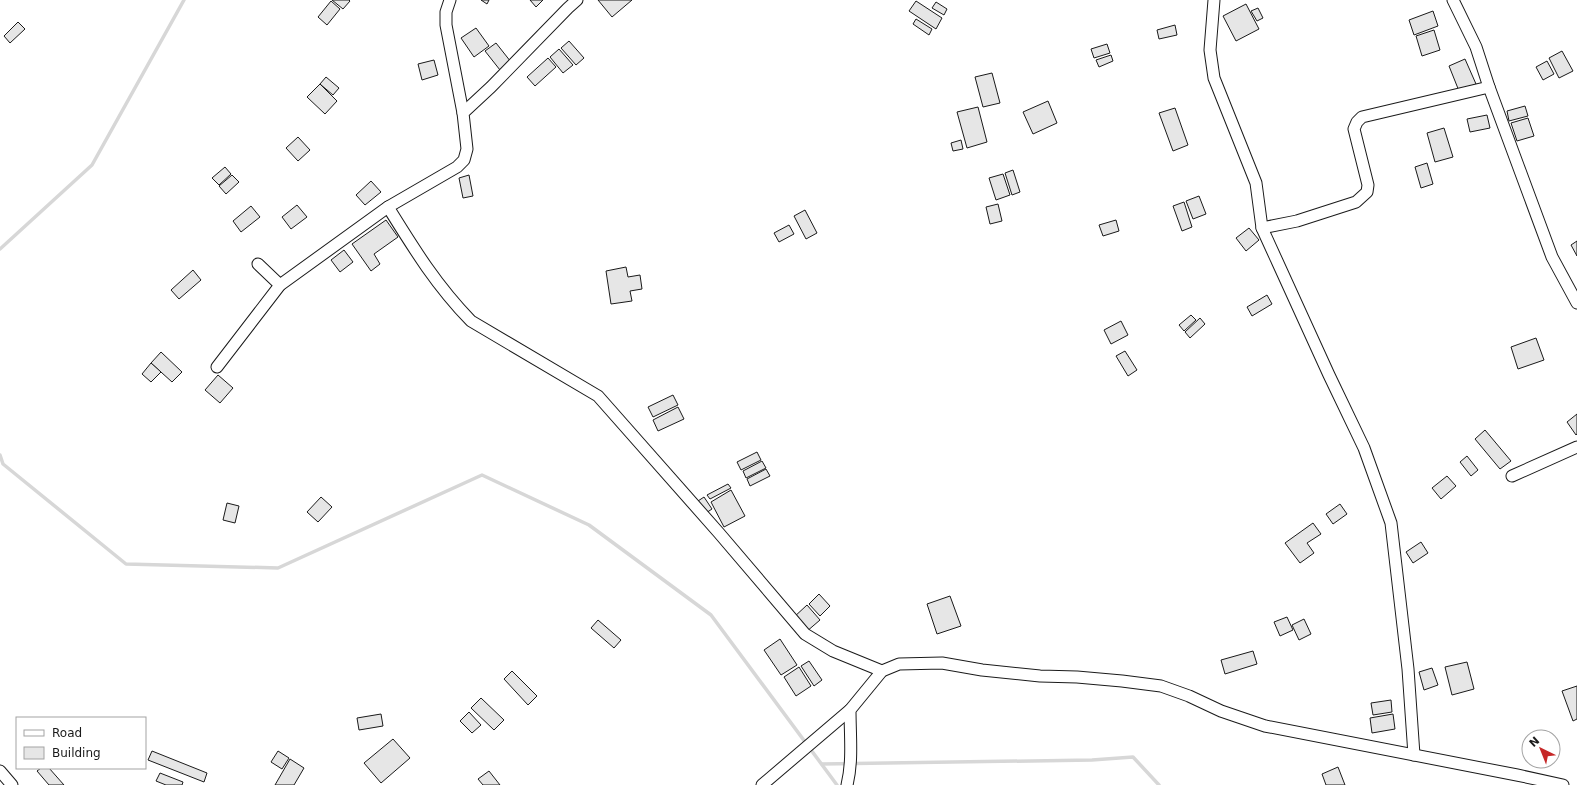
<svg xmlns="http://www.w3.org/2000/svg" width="1577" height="785" viewBox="0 0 1577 785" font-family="'DejaVu Sans',sans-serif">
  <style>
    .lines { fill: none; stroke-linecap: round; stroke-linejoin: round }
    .stream { stroke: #d7d7d7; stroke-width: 3.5 }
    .building { fill: #e6e6e6; stroke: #1a1a1a }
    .minor-casing { stroke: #1a1a1a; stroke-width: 13 }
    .minor { stroke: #fff; stroke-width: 11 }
  </style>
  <rect width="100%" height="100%" fill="#fff"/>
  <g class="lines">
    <g class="stream">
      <path d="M0,249L92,165L184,0"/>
      <path d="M0,455L3,464L126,564L278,568L482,475L589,525L711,615L837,785"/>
      <path d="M822,764L1092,760L1133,757L1159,785"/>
    </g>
  </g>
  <g class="building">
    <path d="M332,0H349L350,1L343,9Z"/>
    <path d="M481,0H489L487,4Z"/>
    <path d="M530,0H543L536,7Z"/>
    <path d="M598,0H632L612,17Z"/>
    <path d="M331,1L340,9L327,25L318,17Z"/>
    <path d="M916,1L942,18L936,29L909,11Z"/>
    <path d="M936,2L947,9L944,15L932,8Z"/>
    <path d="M1246,4L1259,29L1236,41L1223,16Z"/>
    <path d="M1258,8L1263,18L1257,21L1251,11Z"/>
    <path d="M1433,11L1438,26L1414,35L1409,20Z"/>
    <path d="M916,19L932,29L929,35L913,24Z"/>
    <path d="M18,22L25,29L10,43L4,36Z"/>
    <path d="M1175,25L1177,35L1159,39L1157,30Z"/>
    <path d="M476,28L489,46L474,57L461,38Z"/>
    <path d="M1434,30L1440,50L1422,56L1416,36Z"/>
    <path d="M569,41L584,58L576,65L561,48Z"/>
    <path d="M496,43L511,62L500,70L485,51Z"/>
    <path d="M1107,44L1110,53L1094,58L1091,49Z"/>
    <path d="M559,49L573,65L563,73L550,57Z"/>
    <path d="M1562,51L1573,71L1559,78L1549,58Z"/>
    <path d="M1111,55L1113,61L1099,67L1096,60Z"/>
    <path d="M548,58L556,67L535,86L527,77Z"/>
    <path d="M1465,59L1476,84L1459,91L1449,66Z"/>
    <path d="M434,60L438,75L422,80L418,64Z"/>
    <path d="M1547,61L1554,74L1543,80L1536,67Z"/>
    <path d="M992,73L1000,103L983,107L975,77Z"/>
    <path d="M326,77L339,88L333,95L320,84Z"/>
    <path d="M320,84L337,101L325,114L307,97Z"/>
    <path d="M1048,101L1057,123L1033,134L1023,112Z"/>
    <path d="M1525,106L1528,116L1509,121L1507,111Z"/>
    <path d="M978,107L987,142L967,148L957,112Z"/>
    <path d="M1175,108L1188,145L1173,151L1159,113Z"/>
    <path d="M1487,115L1490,128L1470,132L1467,119Z"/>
    <path d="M1528,118L1534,136L1517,141L1511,123Z"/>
    <path d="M1444,128L1453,157L1435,162L1427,133Z"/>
    <path d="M298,137L310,150L298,161L286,148Z"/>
    <path d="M961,140L963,149L953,151L951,143Z"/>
    <path d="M1427,163L1433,184L1421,188L1415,167Z"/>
    <path d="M225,167L231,174L219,185L212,178Z"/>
    <path d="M1013,170L1020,192L1012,195L1005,173Z"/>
    <path d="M1003,174L1010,195L996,200L989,178Z"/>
    <path d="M232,175L239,182L226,194L219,186Z"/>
    <path d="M469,175L473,196L463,198L459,178Z"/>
    <path d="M371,181L381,192L365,205L356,195Z"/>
    <path d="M1199,196L1206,214L1193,219L1186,201Z"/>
    <path d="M1184,202L1192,227L1182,231L1173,206Z"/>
    <path d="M998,204L1002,221L990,224L986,207Z"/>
    <path d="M297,205L307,217L291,229L282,217Z"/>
    <path d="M251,206L260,217L241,232L233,221Z"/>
    <path d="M805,210L817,233L806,239L794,216Z"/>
    <path d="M386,220L398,237L374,254L380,264L371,271L352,244Z"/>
    <path d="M1116,220L1119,231L1103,236L1099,225Z"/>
    <path d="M789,225L794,234L779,242L774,233Z"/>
    <path d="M1249,228L1259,240L1246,251L1236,238Z"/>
    <path d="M1577,241V256L1571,245Z"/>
    <path d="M344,250L353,262L340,272L331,260Z"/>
    <path d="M626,267L628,277L640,275L642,289L630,291L632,301L611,304L606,271Z"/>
    <path d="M193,270L201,280L179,299L171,290Z"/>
    <path d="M1267,295L1272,304L1252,316L1247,307Z"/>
    <path d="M1191,315L1196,320L1184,331L1179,325Z"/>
    <path d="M1200,318L1205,324L1190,338L1185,332Z"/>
    <path d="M1121,321L1128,335L1111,344L1104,330Z"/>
    <path d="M1536,338L1544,360L1518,369L1511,347Z"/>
    <path d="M1125,351L1137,370L1128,376L1116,356Z"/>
    <path d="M161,352L182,372L172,382L151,363Z"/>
    <path d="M151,363L161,372L151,382L142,374Z"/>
    <path d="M218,375L233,388L220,403L205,390Z"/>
    <path d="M673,395L678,405L653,417L648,407Z"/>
    <path d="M678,407L684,419L658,431L653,420Z"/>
    <path d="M1577,414V434L1576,435L1567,422Z"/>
    <path d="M1485,430L1511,461L1500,469L1475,439Z"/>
    <path d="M757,452L761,460L741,470L737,462Z"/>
    <path d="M1467,456L1478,470L1471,476L1460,462Z"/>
    <path d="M762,461L766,468L746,478L743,471Z"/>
    <path d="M766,469L770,476L750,486L747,479Z"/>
    <path d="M1447,476L1456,486L1441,499L1432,488Z"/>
    <path d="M728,484L731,488L710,499L707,495Z"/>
    <path d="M731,490L745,516L724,527L711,502Z"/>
    <path d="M321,497L332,507L318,522L307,512Z"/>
    <path d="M704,497L712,509L706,513L698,501Z"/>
    <path d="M227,503L239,506L235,523L223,520Z"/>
    <path d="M1340,504L1347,514L1333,524L1326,514Z"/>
    <path d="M1313,523L1321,534L1307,543L1314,553L1300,563L1285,543Z"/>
    <path d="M1421,542L1428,553L1413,563L1406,552Z"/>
    <path d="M819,594L830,606L820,616L809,604Z"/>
    <path d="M950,596L961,626L937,634L927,604Z"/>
    <path d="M807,605L820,620L806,632L793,618Z"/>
    <path d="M1287,617L1293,630L1280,636L1274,622Z"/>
    <path d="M1304,619L1311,634L1299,640L1292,625Z"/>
    <path d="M598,620L621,640L614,648L591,628Z"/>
    <path d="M780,639L797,665L781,675L764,650Z"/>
    <path d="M1253,651L1257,664L1225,674L1221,660Z"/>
    <path d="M809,661L822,680L814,686L801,666Z"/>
    <path d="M1467,662L1474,689L1452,695L1445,667Z"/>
    <path d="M799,667L811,686L796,696L784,677Z"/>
    <path d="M1432,668L1438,685L1424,690L1419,672Z"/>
    <path d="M512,671L537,696L528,705L504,679Z"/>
    <path d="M1577,686V719L1573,721L1562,691Z"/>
    <path d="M481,698L504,720L494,730L471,708Z"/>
    <path d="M1391,700L1392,712L1373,715L1371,703Z"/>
    <path d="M469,712L481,725L472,733L460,721Z"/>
    <path d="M381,714L383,726L359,730L357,718Z"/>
    <path d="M1393,714L1395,729L1372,733L1370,718Z"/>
    <path d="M393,739L410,758L381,783L364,763Z"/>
    <path d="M152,751L207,773L204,782L148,760Z"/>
    <path d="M278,751L289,758L282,769L271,762Z"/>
    <path d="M290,759L304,768L294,785H275Z"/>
    <path d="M1338,767L1345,785H1326L1322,774Z"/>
    <path d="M41,768H49L64,785H49L37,771Z"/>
    <path d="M489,771L500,785H483L478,779Z"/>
    <path d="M160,773L183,782L182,785H166L156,781Z"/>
  </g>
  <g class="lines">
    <defs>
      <g id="minor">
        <path d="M450,0L446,12V25L463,113"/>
        <path d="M577,0L568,8L491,87L463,113L467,149L464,160L457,167L388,207C414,249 436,285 471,321L598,396L719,533L805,634L833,651L882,671"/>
        <path d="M1214,0L1210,50L1214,78L1256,183L1262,228L1297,221L1356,202L1367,192L1368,185L1354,129L1357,122L1362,117L1489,87"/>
        <path d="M1453,0L1476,47L1489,87L1552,257L1577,303"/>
        <path d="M1262,228L1329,375L1364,448L1391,523L1408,669L1414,755"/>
        <path d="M258,264L280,285"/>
        <path d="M217,367L280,285L388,207"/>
        <path d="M1512,476L1577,447"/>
        <path d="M0,771L12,785"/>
        <path d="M762,785L850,710"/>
        <path d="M847,785C853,761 850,735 850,710L882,671L899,664L942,663L982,670L1040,676L1077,677L1122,681L1161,686L1189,696L1221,711L1265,726L1517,775L1563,785"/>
      </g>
    </defs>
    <use href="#minor" class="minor-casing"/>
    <use href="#minor" class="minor"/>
  </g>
  <rect x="16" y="717" width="130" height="52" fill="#ffffff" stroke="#a3a3a3"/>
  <rect x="24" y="730" width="20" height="6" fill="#ffffff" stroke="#a3a3a3"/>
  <text x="52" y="737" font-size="12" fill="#1a1a1a">Road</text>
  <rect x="24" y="747" width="20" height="12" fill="#e6e6e6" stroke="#a3a3a3"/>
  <text x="52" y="757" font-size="12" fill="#1a1a1a">Building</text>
  <g transform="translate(1541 749) rotate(317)"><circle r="19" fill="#ffffff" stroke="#a3a3a3"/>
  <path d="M0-3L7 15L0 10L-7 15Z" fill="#c62828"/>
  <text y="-6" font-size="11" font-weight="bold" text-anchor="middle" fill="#1a1a1a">N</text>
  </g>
</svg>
